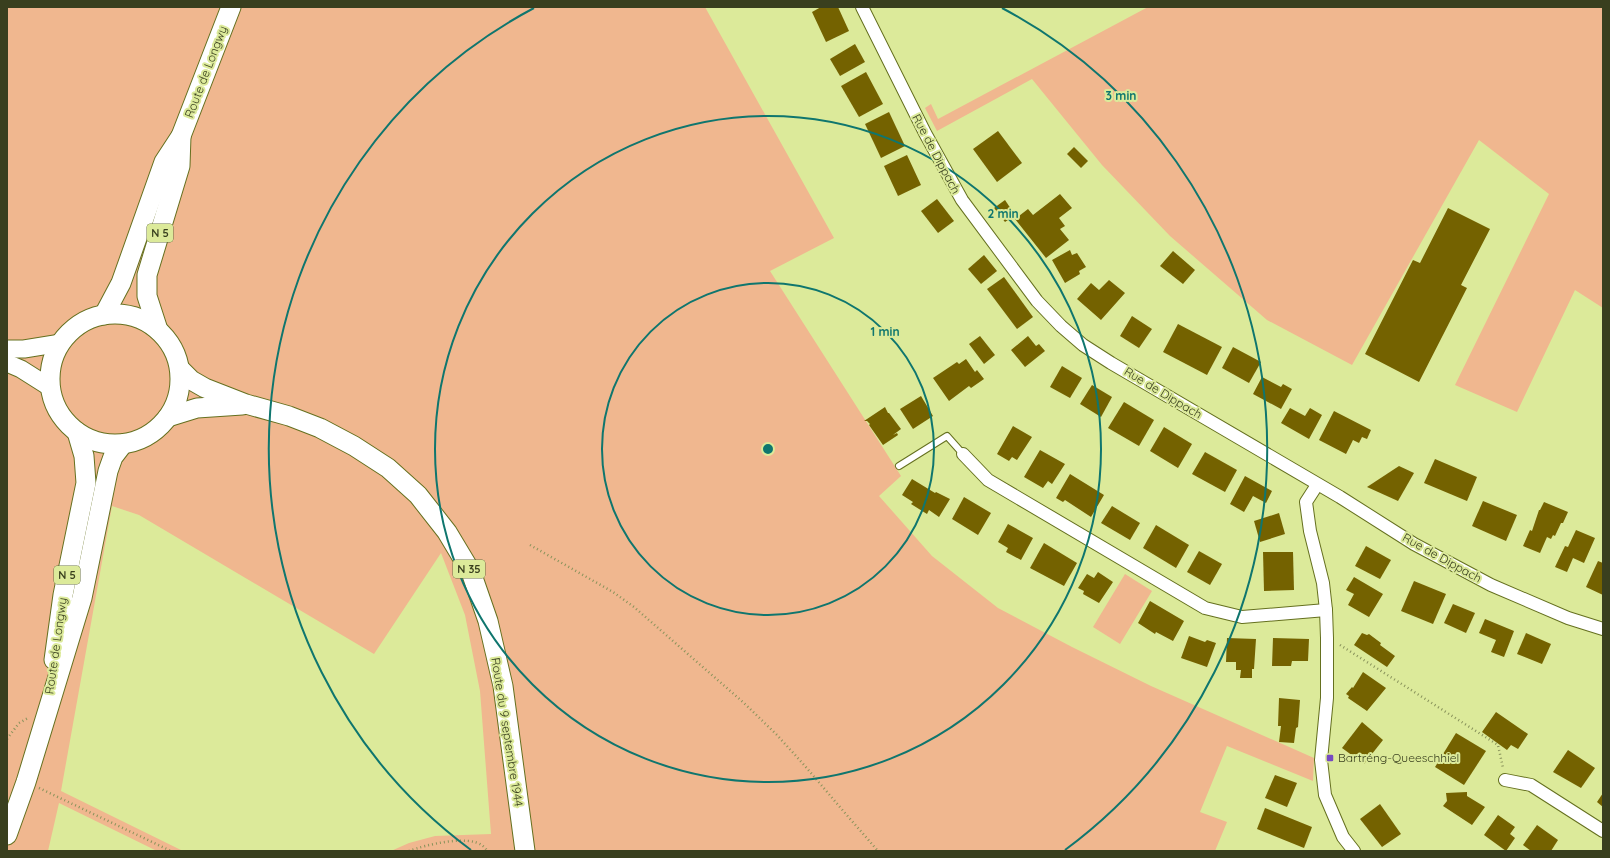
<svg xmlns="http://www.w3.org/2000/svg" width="1610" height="858" viewBox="0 0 1610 858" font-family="Quicksand,sans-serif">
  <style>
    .green { fill: #f0b78f }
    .building { fill: #746200 }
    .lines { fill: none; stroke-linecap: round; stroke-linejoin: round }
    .service-casing { stroke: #65701f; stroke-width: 8 }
    .minor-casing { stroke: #65701f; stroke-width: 14 }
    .secondary-casing { stroke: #65701f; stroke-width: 19 }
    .primary-casing { stroke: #65701f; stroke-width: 21 }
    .path { stroke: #89935b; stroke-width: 2.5; stroke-dasharray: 1 3; stroke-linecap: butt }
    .service { stroke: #fff; stroke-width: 6 }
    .minor { stroke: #fff; stroke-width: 12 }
    .secondary { stroke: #fff; stroke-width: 17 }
    .primary { stroke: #fff; stroke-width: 19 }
    .ring { fill: none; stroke: #0f766e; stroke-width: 2 }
    .poi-dot { fill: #7649c2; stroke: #dcea9a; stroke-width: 1.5 }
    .labels { text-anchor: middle; stroke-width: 4; stroke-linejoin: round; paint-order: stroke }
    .shield { fill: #dcea9a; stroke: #6a7243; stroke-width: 1 }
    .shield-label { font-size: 11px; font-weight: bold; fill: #393f1e }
    .street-label { font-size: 12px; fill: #393f1e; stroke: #dcea9a }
    .poi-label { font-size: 12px; fill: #393f1e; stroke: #dcea9a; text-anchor: start }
    .centre { fill: #0f766e; stroke: #dcea9a; stroke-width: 2 }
    .ring-label { font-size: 12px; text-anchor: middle; font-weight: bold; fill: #0f766e; stroke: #dcea9a; stroke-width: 4; stroke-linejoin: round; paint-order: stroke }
  </style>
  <rect width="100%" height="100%" fill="#dcea9a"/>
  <g class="green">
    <path d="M7,7H705L834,238L770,271L901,476L879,496L932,556L998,608L1072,647L1151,686L1314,758L1313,781L1227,746L1200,812L1227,822L1215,851H391L409,843L435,836L491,834L480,691L465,615L441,553L374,654L139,515L112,506L61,791L183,851H157L59,803L48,851H7Z"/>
    <path d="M1148,7H1603V308L1575,290L1517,412L1455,385L1549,194L1479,140L1352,365L1267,320L1170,236L1102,165L1032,79L937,131L925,108L931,104L938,119Z"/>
    <path d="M1125,574L1152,591L1120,644L1093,627Z"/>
  </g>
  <g class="building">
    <path d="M821,7H838L849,31L826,42L812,12Z"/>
    <path d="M855,44L865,62L840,76L830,59Z"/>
    <path d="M866,72L883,104L859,117L841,86Z"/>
    <path d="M889,112L905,146L881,158L865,124Z"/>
    <path d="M998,131L1022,163L997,182L973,149Z"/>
    <path d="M1074,147L1088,161L1081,168L1067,154Z"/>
    <path d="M907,155L921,185L898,196L884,166Z"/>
    <path d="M1060,194L1072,208L1059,218L1065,226L1060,229L1069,240L1046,258L1015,219L1028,209L1033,215Z"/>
    <path d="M937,199L954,221L938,233L921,211Z"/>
    <path d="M1005,200L1015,215L1005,222L994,208Z"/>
    <path d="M1448,208L1490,229L1461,285L1467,288L1419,382L1365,354L1413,260L1420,263Z"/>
    <path d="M1070,250L1072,255L1077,253L1086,267L1079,271L1080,274L1065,283L1052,260Z"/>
    <path d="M1173,251L1195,270L1183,284L1160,266Z"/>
    <path d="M984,255L997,271L981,284L968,269Z"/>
    <path d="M1004,277L1033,317L1017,329L987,289Z"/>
    <path d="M1109,280L1125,293L1101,320L1077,299L1091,283L1099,290Z"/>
    <path d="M1132,316L1152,329L1139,348L1120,336Z"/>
    <path d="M1178,324L1222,347L1207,375L1163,352Z"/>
    <path d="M980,336L995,355L984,364L969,344Z"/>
    <path d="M1028,336L1036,346L1039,344L1045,351L1025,367L1011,350Z"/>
    <path d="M1233,347L1261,362L1249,383L1222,368Z"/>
    <path d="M966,359L975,372L977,370L984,379L971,388L969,386L949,401L933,378L957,362L959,364Z"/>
    <path d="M1062,366L1082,378L1070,398L1050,387Z"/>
    <path d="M1262,377L1281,387L1283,384L1292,389L1281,409L1253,394Z"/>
    <path d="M1092,385L1112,397L1101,417L1080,404Z"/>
    <path d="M921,396L933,416L913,429L900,409Z"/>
    <path d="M1124,402L1154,420L1139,446L1108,428Z"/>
    <path d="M885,407L888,413H889L901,429L893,435L897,433L898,435L883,445L869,425L870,424L867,421H864Z"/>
    <path d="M1290,408L1305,416L1310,408L1322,415L1309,439L1281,423Z"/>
    <path d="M1334,411L1371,430L1367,439L1362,437L1359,443L1353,440L1346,454L1319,440Z"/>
    <path d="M1013,426L1032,437L1017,460L1012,457L1009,461L997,454Z"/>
    <path d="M1164,427L1192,444L1178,468L1150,451Z"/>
    <path d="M1040,450L1065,464L1052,484L1048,481L1043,488L1024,477Z"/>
    <path d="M1205,452L1237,470L1225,492L1192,474Z"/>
    <path d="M1435,459L1477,477L1467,501L1424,483Z"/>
    <path d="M1399,466L1414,473L1398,501L1367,487Z"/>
    <path d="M1070,474L1104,495L1091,517L1065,500L1063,502L1056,498Z"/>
    <path d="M1245,476L1272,491L1266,503L1253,496L1244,512L1230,504Z"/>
    <path d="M912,479L935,493L936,492L950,499L939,517L929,510L927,514L911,504L913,502L902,495Z"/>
    <path d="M964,497L991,513L978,535L952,519Z"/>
    <path d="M1483,501L1517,515L1506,541L1472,526Z"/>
    <path d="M1544,502L1568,512L1563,523H1561L1555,536L1553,535L1551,539L1547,537L1540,553L1523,546L1530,530L1532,531L1539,510H1540Z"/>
    <path d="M1112,506L1140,523L1130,540L1101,523Z"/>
    <path d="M1279,513L1285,534L1260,542L1254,521Z"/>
    <path d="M1008,524L1033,538L1021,560L1006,552L1008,548L998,542Z"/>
    <path d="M1156,525L1189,545L1176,568L1143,548Z"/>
    <path d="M1576,530L1595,538L1584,563L1573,558L1567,572L1555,567L1565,546L1568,547Z"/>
    <path d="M1044,543L1077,563L1064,586L1030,568Z"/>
    <path d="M1366,546L1391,560L1380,579L1355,566Z"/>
    <path d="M1199,551L1222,564L1210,585L1187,572Z"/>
    <path d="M1263,552H1293L1294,590L1264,591Z"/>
    <path d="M1598,561L1603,563V595L1586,587Z"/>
    <path d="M1098,572L1113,582L1099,603L1083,594L1084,591L1078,588L1087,574L1094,578Z"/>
    <path d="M1354,577L1383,594L1369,617L1348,605L1354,594L1346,590Z"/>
    <path d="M1414,581L1446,594L1433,624L1401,611Z"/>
    <path d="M1150,601L1184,621L1173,641L1156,632L1155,634L1138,623Z"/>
    <path d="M1453,604L1475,613L1466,633L1444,623Z"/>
    <path d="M1485,619L1514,631L1504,657L1491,652L1496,640L1479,633Z"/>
    <path d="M1362,633L1367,635L1369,634L1381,643L1380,645L1395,656L1387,667L1354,645Z"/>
    <path d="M1526,633L1551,644L1542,664L1517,654Z"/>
    <path d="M1189,636L1205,642L1207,640L1216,643L1207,667L1181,658Z"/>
    <path d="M1227,638L1256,639L1254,669H1252V678H1240L1241,670H1236V662H1226Z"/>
    <path d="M1273,638L1309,639L1308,661H1292L1291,666H1272Z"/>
    <path d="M1363,672L1386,688L1367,711L1348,698L1349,696L1346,694L1352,687L1353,688Z"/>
    <path d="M1279,698L1300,700L1298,727L1296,728L1294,743L1279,742L1281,726H1278Z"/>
    <path d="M1496,712L1528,734L1518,749L1511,745L1507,750L1482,732Z"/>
    <path d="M1362,722L1383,740L1364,764L1342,748Z"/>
    <path d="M1456,733L1486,751L1464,785L1435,767Z"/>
    <path d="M1568,750L1595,768L1581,788L1553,772Z"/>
    <path d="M1275,775L1297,783L1287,807L1265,798Z"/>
    <path d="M1467,792V796L1485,807L1472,825L1443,806L1447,801L1446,793Z"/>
    <path d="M1603,793V807L1597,802Z"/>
    <path d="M1380,804L1401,834L1382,847L1360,819Z"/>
    <path d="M1265,808L1312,827L1304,848L1257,829Z"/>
    <path d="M1498,815L1515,827L1510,834L1515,838L1506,851L1484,835Z"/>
    <path d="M1537,825L1558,840L1551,851H1531L1523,845Z"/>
  </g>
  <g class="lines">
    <defs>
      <path id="service" d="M899,466L947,436L963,454"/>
      <g id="minor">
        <path d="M862,7L925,133L962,200L1037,301L1061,326L1083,345L1111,363L1340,497L1414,544L1491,585L1568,618L1603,629"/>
        <path d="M963,454L988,480L1205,608L1242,617L1326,610"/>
        <path d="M1317,485L1306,502L1310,531L1323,583L1326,610L1327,638V698L1321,760L1325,795L1343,837L1354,851"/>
        <path d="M1505,780L1531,785L1603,831"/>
      </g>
      <g id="secondary">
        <path d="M7,349H24L61,343"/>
        <path d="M7,363L21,369L51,388"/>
      </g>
      <g id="primary">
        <circle cx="115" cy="379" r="65"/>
        <path d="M104,315L121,283L164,162L181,136L231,7"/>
        <path d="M158,330L147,296V275L180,166L181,136"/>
        <path d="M180,369L191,380L205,388L246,404L289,416L320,428L354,446L388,468L418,495L447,532L471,572L488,621L503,686L525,851"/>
        <path d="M168,417L197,408L242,405"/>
        <path d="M54,660L63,595L86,483L84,456L77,432"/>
        <path d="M7,835L26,782L82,598L108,471L113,457L123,444"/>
      </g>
    </defs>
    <use href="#service" class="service-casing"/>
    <use href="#minor" class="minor-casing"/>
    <use href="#secondary" class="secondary-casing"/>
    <use href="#primary" class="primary-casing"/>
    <g class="path">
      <path d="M530,545L613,592L634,607L744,703L777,735L805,766L845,813L878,851"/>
      <path d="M1340,645L1498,745L1503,768"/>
      <path d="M7,739L19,723L28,718"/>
      <path d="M39,788L171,851"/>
      <path d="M409,851C425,845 469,834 483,846C485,847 486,849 487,851"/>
    </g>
    <use href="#service" class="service"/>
    <use href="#minor" class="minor"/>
    <use href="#secondary" class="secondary"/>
    <use href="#primary" class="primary"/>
  </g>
  <g class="ring">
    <circle cx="768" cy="449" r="166"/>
    <circle cx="768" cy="449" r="333"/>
    <path d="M471 850A499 499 0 0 1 534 8M1002 8A499 499 0 0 1 1065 850"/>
  </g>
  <rect class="poi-dot" x="1326" y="754" width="8" height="8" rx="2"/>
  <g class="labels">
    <g class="shield">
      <rect x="147" y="224" width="26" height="18" rx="3"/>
      <rect x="453" y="560" width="32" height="18" rx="3"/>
      <rect x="54" y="566" width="26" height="18" rx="3"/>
    </g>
    <g class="shield-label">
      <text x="160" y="237">N 5</text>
      <text x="469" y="573">N 35</text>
      <text x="67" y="579">N 5</text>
    </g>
    <g class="street-label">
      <text transform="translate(206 72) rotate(-69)" y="4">Route de Longwy</text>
      <text transform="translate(936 154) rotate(62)" y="4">Rue de Dippach</text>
      <text transform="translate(1163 393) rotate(31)" y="4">Rue de Dippach</text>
      <text transform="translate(1442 558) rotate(29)" y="4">Rue de Dippach</text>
      <text transform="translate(56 646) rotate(-82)" y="4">Route de Longwy</text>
      <text transform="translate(507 732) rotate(81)" y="4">Route du 9 septembre 1944</text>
    </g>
    <g class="poi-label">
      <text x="1338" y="762">Bartréng-Queeschhiel</text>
    </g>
  </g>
  <circle cx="768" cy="449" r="6" class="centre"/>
  <g class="ring-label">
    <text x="1121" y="100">3 min</text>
    <text x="1003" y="218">2 min</text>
    <text x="885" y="336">1 min</text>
  </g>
  <rect width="1610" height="858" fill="none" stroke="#393f1e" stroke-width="16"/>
</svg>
